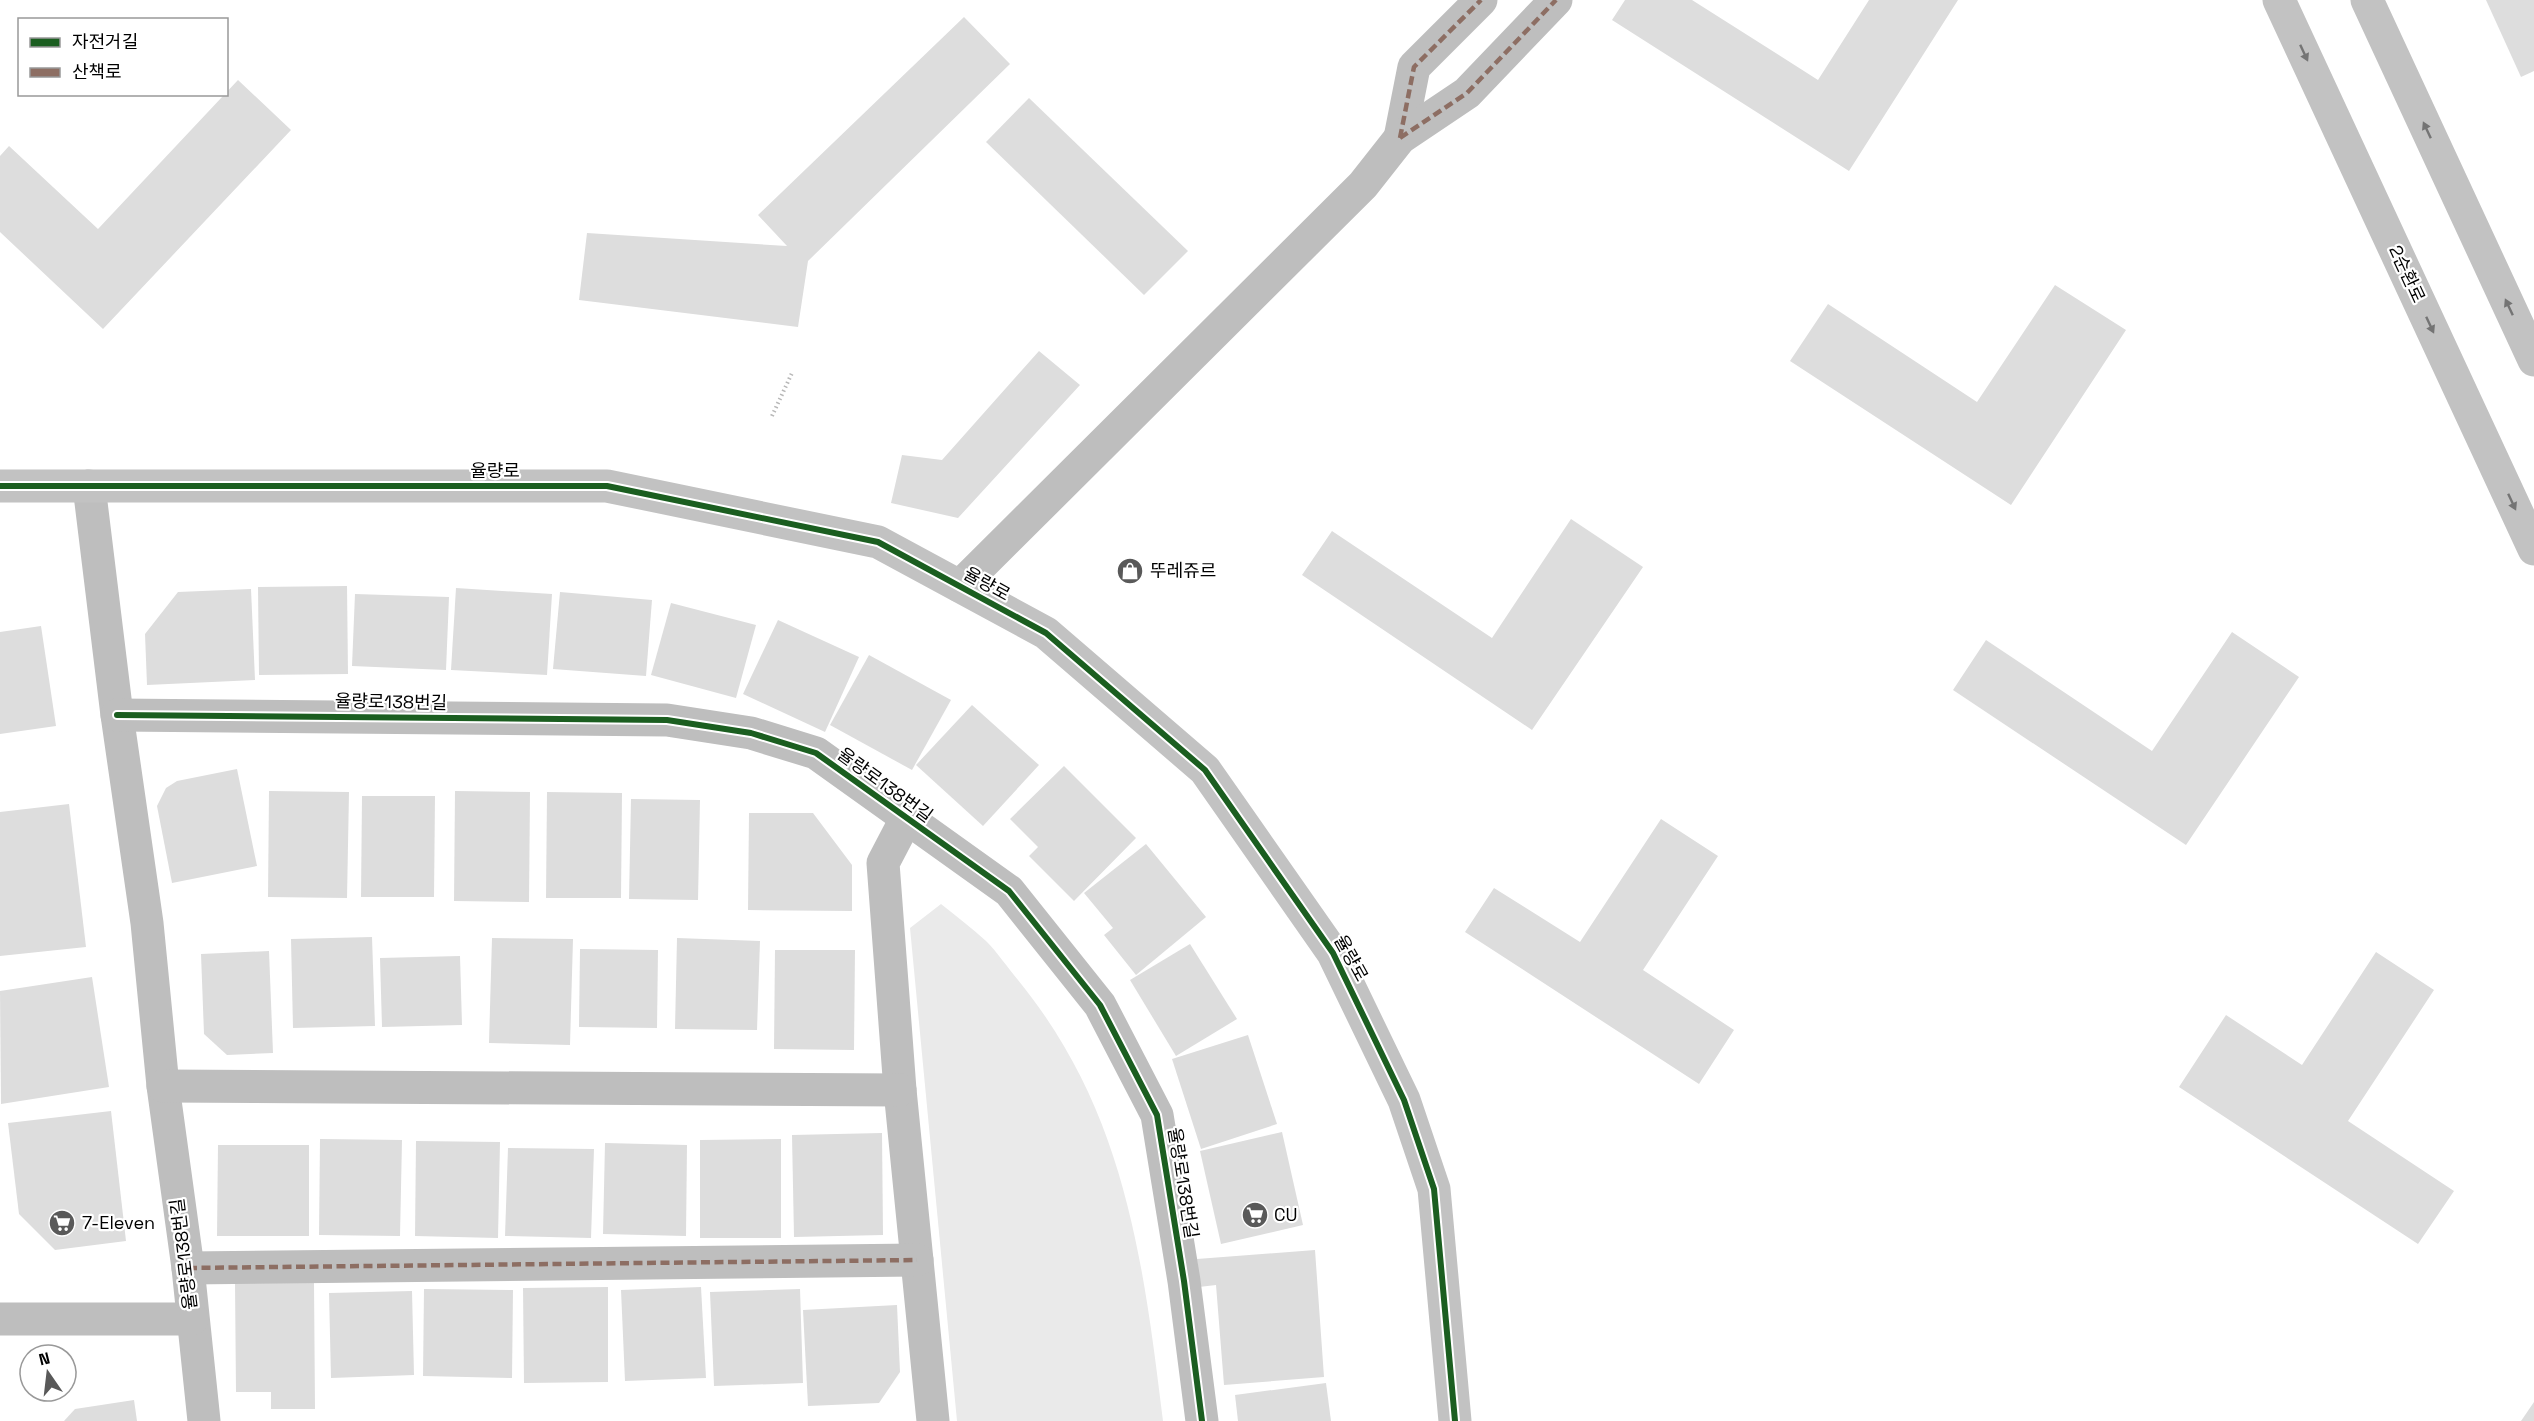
<svg xmlns="http://www.w3.org/2000/svg" width="2534" height="1421" viewBox="0 0 2534 1421" font-family="'Space Grotesk','Noto Sans KR',sans-serif">
  <style>
    .green { fill: #eaeaea }
    .building { fill: #ddd }
    .lines { fill: none; stroke-linecap: round; stroke-linejoin: round }
    .path { stroke: #b8b8b8; stroke-width: 4; stroke-dasharray: 1.5 3; stroke-linecap: butt }
    .street { stroke: #bebebe; stroke-width: 33 }
    .secondary { stroke: #c2c2c2; stroke-width: 33 }
    .quiet { stroke: #8d6e63; stroke-width: 4.5; stroke-dasharray: 9 4.5; stroke-linecap: butt }
    .cycleway-casing { stroke: #fff; stroke-width: 10 }
    .cycleway { stroke: #1b5e20; stroke-width: 6 }
    .oneway { fill: #747474 }
    .labels { text-anchor: middle; stroke-width: 4.5; stroke-linejoin: round; paint-order: stroke }
    .street-label { font-size: 18px; fill: #000; stroke: #fff }
    .poi-label { font-size: 18px; fill: #000; stroke: #fff; text-anchor: start }
  </style>
  <rect width="100%" height="100%" fill="#fff"/>
  <path class="green" d="M941,904C956,916 972,928 986,941C998,953 1007,967 1018,980C1125,1111 1143,1259 1163,1421H957L910,928Z"/>
  <g class="building">
    <path d="M1625,0H1692L1818,80L1869,0H1958L1849,171L1612,20Z"/>
    <path d="M2486,0H2534V71L2521,77Z"/>
    <path d="M964,17L1010,64L808,261L798,327L579,300L587,233L787,246L758,215Z"/>
    <path d="M238,80L291,130L103,329L0,232V156L9,146L98,229Z"/>
    <path d="M1029,98L1188,251L1144,295L986,142Z"/>
    <path d="M2055,285L2126,330L2011,505L1790,361L1828,304L1977,402Z"/>
    <path d="M1039,351L1080,385L958,518L891,503L902,455L942,460Z"/>
    <path d="M1571,519L1643,567L1532,730L1302,575L1332,531L1492,638Z"/>
    <path d="M347,586L348,674L259,675L258,587Z"/>
    <path d="M456,588L552,594L547,675L451,670Z"/>
    <path d="M251,589L255,680L147,685L145,634L178,592Z"/>
    <path d="M560,592L652,600L646,676L553,669Z"/>
    <path d="M355,594L449,597L446,670L352,666Z"/>
    <path d="M671,603L756,625L736,698L651,675Z"/>
    <path d="M778,620L859,657L825,732L743,694Z"/>
    <path d="M41,626L56,726L0,734V632Z"/>
    <path d="M2232,632L2299,677L2186,845L1953,690L1986,640L2152,751Z"/>
    <path d="M869,655L951,700L912,770L830,725Z"/>
    <path d="M972,705L1039,765L983,826L916,765Z"/>
    <path d="M1064,766L1136,838L1074,901L1029,856L1038,847L1010,819Z"/>
    <path d="M237,769L257,866L172,883L157,806L166,788L177,781Z"/>
    <path d="M269,791L349,792L347,898L268,897Z"/>
    <path d="M455,791L530,792L529,902L454,901Z"/>
    <path d="M547,792L622,793L621,898H546Z"/>
    <path d="M362,796H435L434,897H361Z"/>
    <path d="M631,799L700,800L698,900L629,899Z"/>
    <path d="M69,804L86,947L0,956V812Z"/>
    <path d="M749,813H813L852,865V911L748,910Z"/>
    <path d="M1661,819L1718,856L1643,970L1734,1030L1699,1084L1465,932L1494,888L1580,942Z"/>
    <path d="M1146,844L1206,917L1136,975L1104,935L1113,928L1084,893Z"/>
    <path d="M372,937L375,1026L293,1028L291,939Z"/>
    <path d="M492,938L573,939L570,1045L489,1043Z"/>
    <path d="M677,938L760,941L757,1030L675,1029Z"/>
    <path d="M1190,944L1237,1019L1176,1056L1130,980Z"/>
    <path d="M580,949L658,950L657,1028L579,1027Z"/>
    <path d="M775,950H855L854,1050L774,1049Z"/>
    <path d="M269,951L273,1053L227,1055L204,1034L201,954Z"/>
    <path d="M2376,952L2434,990L2348,1121L2454,1191L2418,1244L2179,1087L2226,1015L2302,1065Z"/>
    <path d="M460,956L462,1025L382,1027L380,958Z"/>
    <path d="M92,977L109,1087L1,1104L0,991Z"/>
    <path d="M1248,1035L1277,1124L1201,1149L1172,1059Z"/>
    <path d="M111,1111L126,1241L55,1250L19,1214L8,1123Z"/>
    <path d="M1282,1132L1303,1225L1221,1244L1200,1151Z"/>
    <path d="M882,1133L883,1235L794,1237L792,1135Z"/>
    <path d="M320,1139L402,1140L400,1236L319,1235Z"/>
    <path d="M781,1139V1238H700V1140Z"/>
    <path d="M416,1141L500,1142L498,1238L415,1236Z"/>
    <path d="M605,1143L687,1145L686,1236L603,1234Z"/>
    <path d="M218,1145H309V1236H217Z"/>
    <path d="M508,1148L594,1149L591,1238L505,1236Z"/>
    <path d="M1315,1250L1324,1377L1224,1385L1216,1285L1199,1287L1197,1259Z"/>
    <path d="M235,1283H314L315,1409H271V1392H236Z"/>
    <path d="M608,1287V1382L524,1383L523,1288Z"/>
    <path d="M701,1287L706,1378L625,1381L621,1290Z"/>
    <path d="M424,1289L513,1290L512,1378L423,1376Z"/>
    <path d="M800,1289L803,1383L714,1386L710,1292Z"/>
    <path d="M412,1291L414,1375L331,1378L329,1293Z"/>
    <path d="M897,1305L900,1372L879,1403L808,1406L803,1310Z"/>
    <path d="M1326,1383L1331,1421H1238L1235,1395Z"/>
    <path d="M134,1400L137,1421H64L75,1409Z"/>
    <path d="M2534,1402V1421H2521Z"/>
  </g>
  <g class="lines">
    <path class="path" d="M772,416L792,373"/>
    <g class="street">
      <path d="M1400,138L1414,67L1481,0"/>
      <path d="M89,486L117,715L147,923L163,1086L188,1268L204,1421"/>
      <path d="M960,586L1363,185L1400,138L1467,93L1556,0"/>
      <path d="M117,715L667,720L751,733L816,753L1009,891L1100,1005L1157,1115L1184,1281L1202,1421"/>
      <path d="M906,819L883,863L900,1090L933,1421"/>
      <path d="M163,1086L900,1090"/>
      <path d="M188,1268L917,1260"/>
      <path d="M0,1319H192"/>
    </g>
    <g class="secondary">
      <path d="M2279,0L2534,549"/>
      <path d="M2367,0L2534,360"/>
      <path d="M0,486H607L878,542L1046,633L1205,770L1333,953L1404,1100L1434,1189L1455,1421"/>
    </g>
    <g class="quiet">
      <path d="M1400,138L1467,93L1556,0"/>
      <path d="M1400,138L1414,67L1481,0"/>
      <path d="M188,1268L917,1260"/>
    </g>
    <defs>
      <g id="cycleway">
        <path d="M0,486H607L878,542L1046,633L1205,770L1333,953L1404,1100L1434,1189L1455,1421"/>
        <path d="M117,715L667,720L751,733L816,753L1009,891L1100,1005L1157,1115L1184,1281L1202,1421"/>
      </g>
    </defs>
    <use href="#cycleway" class="cycleway-casing"/>
    <use href="#cycleway" class="cycleway"/>
  </g>
  <defs><path id="oneway-solid" d="M-6-.8H1V-3.2L6.5 0L1 3.2V.8H-6Z" transform="scale(1.5)"/></defs>
  <g class="oneway">
    <use href="#oneway-solid" transform="translate(2304 53) rotate(65)"/>
    <use href="#oneway-solid" transform="translate(2427 130) rotate(-115)"/>
    <use href="#oneway-solid" transform="translate(2509 307) rotate(-115)"/>
    <use href="#oneway-solid" transform="translate(2430 325) rotate(65)"/>
    <use href="#oneway-solid" transform="translate(2512 502) rotate(65)"/>
  </g>
  <defs>
    <symbol id="shop-disc" viewBox="-11 -11 22 22"><circle r="9.5" fill="#595959" stroke="#fff"/><path d="M-5-2.5h2.3a2.7 3.5 0 0 1 5.4 0H5L5.5 6h-11ZM-1.5-2.5h3a1.5 2.3 0 0 0-3 0Z" fill="#fff"/></symbol>
    <symbol id="supermarket-disc" viewBox="-11 -11 22 22"><circle r="9.5" fill="#595959" stroke="#fff"/><path d="M-6-5.5h2.5l.6 2H6L4.5 2H-2.5L-4.4-4H-6ZM-1.5 3.2a1.3 1.3 0 1 0 .1 0ZM3 3.2a1.3 1.3 0 1 0 .1 0Z" fill="#fff"/></symbol>
  </defs>
  <g fill-rule="evenodd">
    <use href="#shop-disc" x="1115" y="556" width="30" height="30"/>
    <use href="#supermarket-disc" x="1240" y="1200" width="30" height="30"/>
    <use href="#supermarket-disc" x="47" y="1208" width="30" height="30"/>
  </g>
  <g class="labels">
    <g class="street-label">
      <text transform="translate(2407 274) rotate(65)" y="6">2순환로</text>
      <text x="495" y="477">율량로</text>
      <text transform="translate(987 584) rotate(29)" y="6">율량로</text>
      <text transform="translate(391 702) rotate(1)" y="6">율량로138번길</text>
      <text transform="translate(885 785) rotate(36)" y="6">율량로138번길</text>
      <text transform="translate(1351 958) rotate(61)" y="6">율량로</text>
      <text transform="translate(1183 1183) rotate(81)" y="6">율량로138번길</text>
      <text transform="translate(184 1254) rotate(-97)" y="6">율량로138번길</text>
    </g>
    <g class="poi-label">
      <text x="1150" y="577">뚜레쥬르</text>
      <text x="1274" y="1221">CU</text>
      <text x="82" y="1229">7-Eleven</text>
    </g>
  </g>
  <rect x="18" y="18" width="210" height="78" fill="#ffffff" stroke="#999999" stroke-width="1.5"/>
  <rect x="30" y="38" width="30" height="9" fill="#1b5e20" stroke="#999999" stroke-width="1.5"/>
  <text x="72" y="48" font-size="18" fill="#000000">자전거길</text>
  <rect x="30" y="68" width="30" height="9" fill="#8d6e63" stroke="#999999" stroke-width="1.5"/>
  <text x="72" y="78" font-size="18" fill="#000000">산책로</text>
  <g transform="translate(48 1373) rotate(346)"><circle r="28" fill="#ffffff" stroke="#999999" stroke-width="1.5"/>
  <path d="M0-4.5L10 22L0 15L-10 22Z" fill="#595959"/>
  <text y="-9" font-size="16" font-weight="bold" text-anchor="middle" fill="#000000">N</text>
  </g>
</svg>
